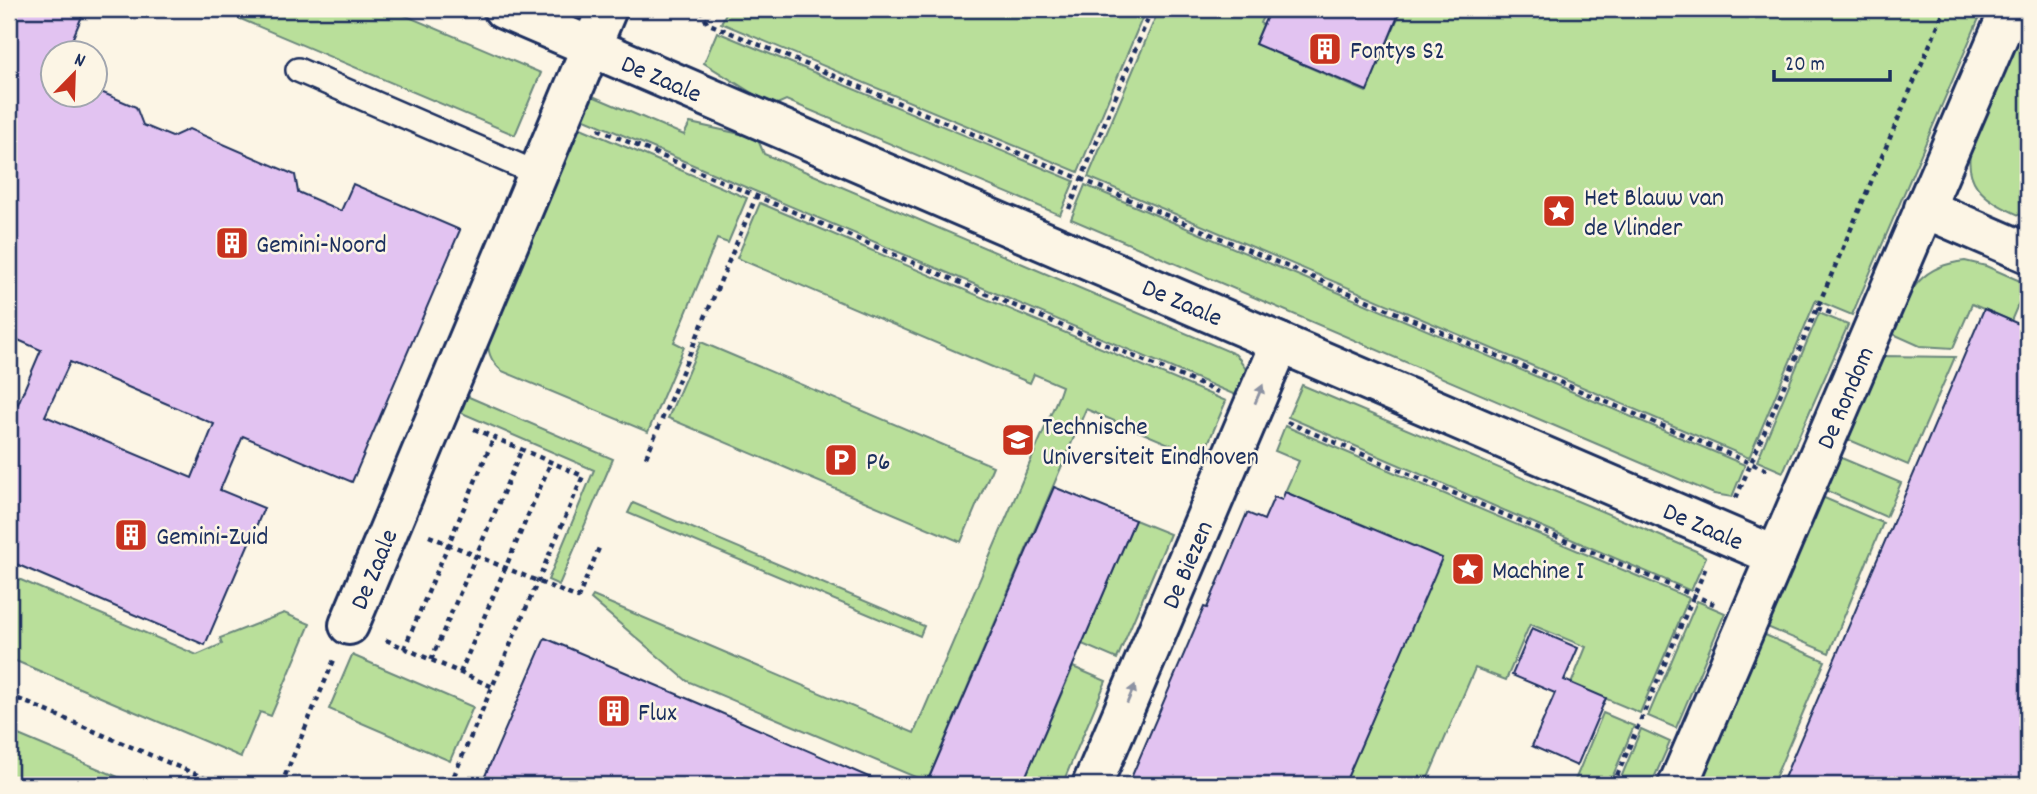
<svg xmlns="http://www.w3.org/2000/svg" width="2037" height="794" viewBox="0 0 2037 794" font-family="Dekko,sans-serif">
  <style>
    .green { fill: #b9df9a; stroke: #6a877c; stroke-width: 2 }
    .building { fill: #e2c3f1; stroke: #1b2f5e; stroke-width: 2; fill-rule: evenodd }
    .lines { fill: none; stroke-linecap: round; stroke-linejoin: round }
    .lane-casing { stroke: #1b2f5e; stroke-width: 28 }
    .street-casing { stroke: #1b2f5e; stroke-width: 44 }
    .path { stroke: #1b2f5e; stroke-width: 4.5; stroke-dasharray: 5 5; stroke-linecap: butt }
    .lane { stroke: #fcf5e5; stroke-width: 23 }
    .street { stroke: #fcf5e5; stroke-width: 38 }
    .oneway { fill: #8c92a2 }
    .labels { text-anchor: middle; stroke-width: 5; stroke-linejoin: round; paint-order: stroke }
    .poi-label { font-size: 26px; fill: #1b2f5e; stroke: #fcf5e5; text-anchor: start }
    .street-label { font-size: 26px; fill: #1b2f5e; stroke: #fcf5e5 }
  </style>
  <rect width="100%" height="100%" fill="#fcf5e5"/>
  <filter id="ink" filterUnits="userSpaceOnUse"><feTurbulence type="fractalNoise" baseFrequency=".0143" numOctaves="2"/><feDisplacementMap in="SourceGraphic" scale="14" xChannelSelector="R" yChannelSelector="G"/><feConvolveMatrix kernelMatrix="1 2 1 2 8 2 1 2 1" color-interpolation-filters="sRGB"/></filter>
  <g filter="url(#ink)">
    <g class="green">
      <path d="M217,9H390L541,73L515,135Z"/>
      <path d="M728,9H1146L1078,172L721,23Z"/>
      <path d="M1159,9H1267L1260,23L1263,25L1255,44L1366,92L1400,13L1389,9H1983L1852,315L1816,300L1749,458L1088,177Z"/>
      <path d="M2028,11V219C1991,203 1958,188 1973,140Z"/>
      <path d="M717,32L1074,181L1060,215L786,100L775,105L768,103L704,63Z"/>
      <path d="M590,95L684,135L690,123L754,137L758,140L764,154L1235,354C1251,371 1248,378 1245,399L580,117Z"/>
      <path d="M576,126L747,198L728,243L717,239L674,342L684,347L648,432L502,371C490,361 487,351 488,335Z"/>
      <path d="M1085,185L1745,465L1732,497L1714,494L1071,219Z"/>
      <path d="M760,203L1226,401L1202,458L1086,409L927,782L687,681L591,599L593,596L914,733L1059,395L1062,386L1034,374L1030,383L737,258Z"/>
      <path d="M1965,261L1986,266L2027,284L2011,321L1972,304L1953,348L1920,346L1891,333C1909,293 1917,266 1965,261Z"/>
      <path d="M1819,313L1848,325L1783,472L1757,461Z"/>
      <path d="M701,342L993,466L961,542L668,418Z"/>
      <path d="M1882,356L1955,357L1908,465L1847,439Z"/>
      <path d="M1302,385L1696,551L1706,557L1691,591L1288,417Z"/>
      <path d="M462,394L613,459L559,585L548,580L594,470L455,410Z"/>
      <path d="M1285,426L1689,598L1640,713L1571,684L1586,647L1530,624L1506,680L1475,668L1425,785H1344L1440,561L1285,492L1299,461L1275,451Z"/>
      <path d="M1839,457L1901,483L1886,517L1825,490Z"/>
      <path d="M1822,497L1883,523L1829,653L1767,627Z"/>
      <path d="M633,503L924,626L920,636L628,513Z"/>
      <path d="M1135,520L1170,534L1117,659L1082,644Z"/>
      <path d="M9,575L197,655L222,644L220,638L284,613L310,624L271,716L260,712L241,757L9,658Z"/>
      <path d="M1697,601L1725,613L1676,728L1648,716Z"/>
      <path d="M1763,634L1825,661L1772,785H1699Z"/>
      <path d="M352,655L473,707L450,761L329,709Z"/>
      <path d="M1073,667L1106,681L1062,785H1022Z"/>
      <path d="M1603,713L1634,726L1609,785H1573Z"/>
      <path d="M1641,729L1670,742L1651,785H1618Z"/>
      <path d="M9,731L137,785H9Z"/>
    </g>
    <g class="building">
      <path d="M9,9H85L67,52H52V94H94V89L136,107L143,125L172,137L189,129L295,175L298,192L341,211L353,184L460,230L352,482L243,436L220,490L264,508L205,645L9,561V400L18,404L41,350L9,336ZM70,362L214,424L192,478L45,416Z"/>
      <path d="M1270,9H1401L1367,91L1255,44Z"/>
      <path d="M1984,309L2028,328V785H1781Z"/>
      <path d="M1054,487L1135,520L1022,785H926Z"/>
      <path d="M1285,492L1442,558L1344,785H1147L1131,778L1204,607L1207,608L1247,513L1264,520L1274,497L1282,500Z"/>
      <path d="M1532,628L1578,648L1564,680L1606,698L1577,766L1532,746L1555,693L1512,675Z"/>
      <path d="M545,638L712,709L887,785H508L485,776Z"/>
    </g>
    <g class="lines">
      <defs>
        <path id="lane" d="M298,70L538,174"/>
        <g id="street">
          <path id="s1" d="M503,9L1776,556"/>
          <path d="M1924,208L2028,253"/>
          <path id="s2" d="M349,625L607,9"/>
          <path id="s3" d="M1092,785L1280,343"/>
          <path id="s4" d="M1678,785L2010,9"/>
        </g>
      </defs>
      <use href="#lane" class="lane-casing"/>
      <use href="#street" class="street-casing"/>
      <g class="path">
        <path d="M701,9L707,23L1081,179L1769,471"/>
        <path d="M598,129L1218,392"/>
        <path d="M1069,209L1152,9"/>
        <path d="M1817,308L1836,315"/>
        <path d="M1287,422L1714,604"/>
        <path d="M646,457L756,197"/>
        <path d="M1736,498L1945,9"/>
        <path d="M429,536L578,598L599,548"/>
        <path d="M386,640L493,687"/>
        <path d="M404,649L494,437"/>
        <path d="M431,660L522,449"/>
        <path d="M460,673L551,462"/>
        <path d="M9,695L221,785"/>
        <path d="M281,785L334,660"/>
        <path d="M450,785L583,476L472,428"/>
        <path d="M1613,785L1706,567"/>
      </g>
      <use href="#lane" class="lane"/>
      <use href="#street" class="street"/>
    </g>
    <defs><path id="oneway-solid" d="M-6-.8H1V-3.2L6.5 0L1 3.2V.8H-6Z" transform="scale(1.75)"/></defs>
    <g class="oneway">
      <use href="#oneway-solid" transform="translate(1259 394) rotate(-67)"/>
      <use href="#oneway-solid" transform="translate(1131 694) rotate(-67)"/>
    </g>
  </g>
  <defs>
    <symbol id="building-square" viewBox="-11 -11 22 22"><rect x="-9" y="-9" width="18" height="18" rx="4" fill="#c8321e" stroke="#fcf5e5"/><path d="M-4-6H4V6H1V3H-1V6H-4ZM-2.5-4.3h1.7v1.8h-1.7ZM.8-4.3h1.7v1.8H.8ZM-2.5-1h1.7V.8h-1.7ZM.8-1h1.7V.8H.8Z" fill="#fff"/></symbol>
    <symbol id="sight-square" viewBox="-11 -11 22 22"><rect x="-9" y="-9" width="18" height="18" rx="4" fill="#c8321e" stroke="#fcf5e5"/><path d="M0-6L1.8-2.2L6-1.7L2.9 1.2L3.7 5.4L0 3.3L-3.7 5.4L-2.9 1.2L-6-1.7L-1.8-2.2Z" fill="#fff"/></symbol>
    <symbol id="university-square" viewBox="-11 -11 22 22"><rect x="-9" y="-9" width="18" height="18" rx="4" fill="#c8321e" stroke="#fcf5e5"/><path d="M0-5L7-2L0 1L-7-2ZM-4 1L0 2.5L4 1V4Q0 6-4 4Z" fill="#fff"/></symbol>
    <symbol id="parking-square" viewBox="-11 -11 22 22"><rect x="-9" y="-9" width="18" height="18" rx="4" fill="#c8321e" stroke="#fcf5e5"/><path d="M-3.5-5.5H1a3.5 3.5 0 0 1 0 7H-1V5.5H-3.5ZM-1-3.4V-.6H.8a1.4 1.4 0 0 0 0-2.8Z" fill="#fff"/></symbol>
  </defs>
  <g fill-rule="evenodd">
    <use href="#building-square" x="1306" y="30" width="38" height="38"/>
    <use href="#sight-square" x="1540" y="192" width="38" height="38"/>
    <use href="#building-square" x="213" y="224" width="38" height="38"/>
    <use href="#university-square" x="999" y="421" width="38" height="38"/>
    <use href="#parking-square" x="822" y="441" width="38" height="38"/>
    <use href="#building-square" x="112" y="516" width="38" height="38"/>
    <use href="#sight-square" x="1449" y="550" width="38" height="38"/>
    <use href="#building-square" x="595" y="692" width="38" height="38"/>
  </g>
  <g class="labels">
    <g class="poi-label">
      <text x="1350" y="58">Fontys S2</text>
      <text x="1584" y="205">Het Blauw van<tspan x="1584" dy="30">de Vlinder</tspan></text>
      <text x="256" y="252">Gemini-Noord</text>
      <text x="1042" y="434">Technische<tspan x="1042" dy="30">Universiteit Eindhoven</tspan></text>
      <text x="866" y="469">P6</text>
      <text x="156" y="544">Gemini-Zuid</text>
      <text x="1492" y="578">Machine I</text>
      <text x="638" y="720">Flux</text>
    </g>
    <g class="street-label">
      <text dy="9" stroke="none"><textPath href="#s1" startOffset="173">De Zaale</textPath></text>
      <text dy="9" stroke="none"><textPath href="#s1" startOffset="740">De Zaale</textPath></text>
      <text dy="9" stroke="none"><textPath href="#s4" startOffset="422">De Rondom</textPath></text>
      <text dy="9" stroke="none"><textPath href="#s1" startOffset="1307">De Zaale</textPath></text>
      <text dy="9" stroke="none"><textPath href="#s3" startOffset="240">De Biezen</textPath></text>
      <text dy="9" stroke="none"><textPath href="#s2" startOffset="61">De Zaale</textPath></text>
    </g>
  </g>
  <rect width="2037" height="794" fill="none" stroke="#fcf5e5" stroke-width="35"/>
  <rect x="18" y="18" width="2002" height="759" fill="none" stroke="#1b2f5e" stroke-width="2.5" filter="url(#ink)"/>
  <g transform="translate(74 74) rotate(23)"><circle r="33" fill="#fcf5e5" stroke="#a2a6af" stroke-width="2"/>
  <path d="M0-5L12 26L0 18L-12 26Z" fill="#c8321e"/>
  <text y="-10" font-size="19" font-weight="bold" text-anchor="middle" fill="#1b2f5e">N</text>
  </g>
  <path d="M1774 70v10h116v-10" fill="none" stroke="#1b2f5e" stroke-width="3.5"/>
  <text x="1785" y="70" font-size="21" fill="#1b2f5e" stroke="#fcf5e5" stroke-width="5" paint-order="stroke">20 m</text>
</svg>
